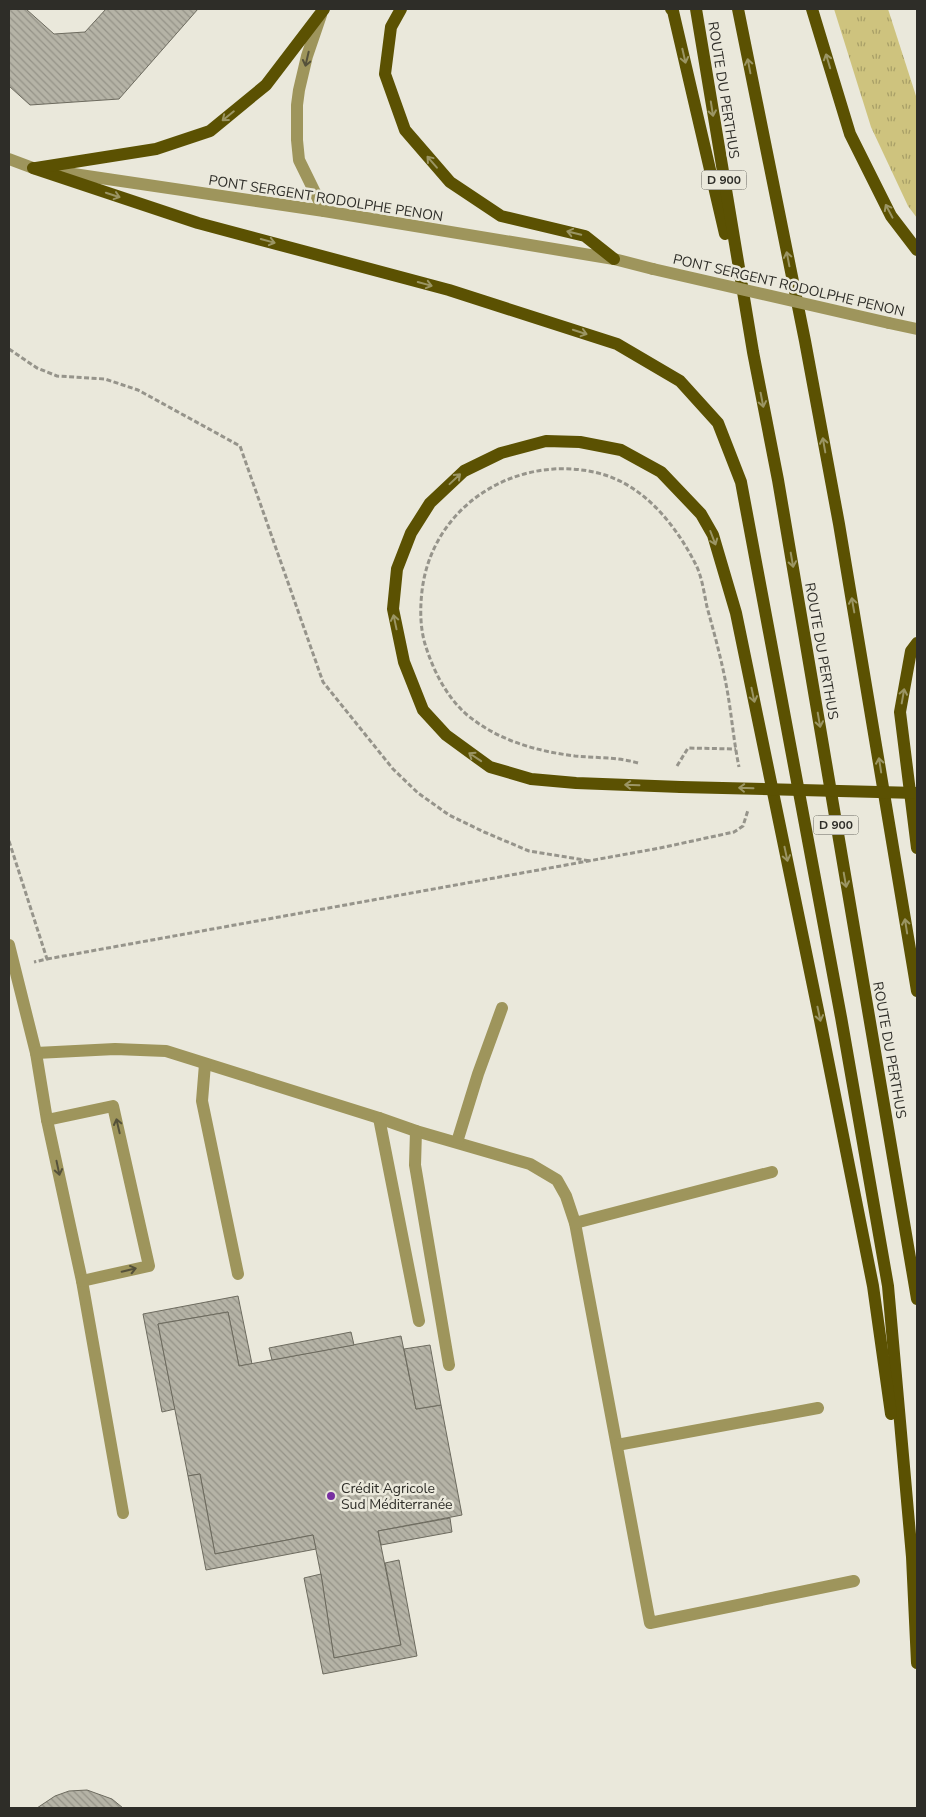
<svg xmlns="http://www.w3.org/2000/svg" width="926" height="1817" viewBox="0 0 926 1817" font-family="'Nunito Sans',sans-serif">
  <style>
    .grass { fill: url(#grass-tufts) }
    .building { fill: url(#building-back-hatch); stroke: #6d6b5f }
    .lines { fill: none; stroke-linecap: round; stroke-linejoin: round }
    .path { stroke: #96948b; stroke-width: 3; stroke-dasharray: 5 2.5; stroke-linecap: butt }
    .minor { stroke: #9e955c; stroke-width: 12 }
    .major { stroke: #5b5102; stroke-width: 12 }
    .minor-bridge { stroke: #9e955c; stroke-width: 12 }
    .major-bridge { stroke: #5b5102; stroke-width: 12 }
    .oneway { stroke: #9b9564 }
    .oneway2 { stroke: #55513a }
    .poi-dot { fill: #782fa1; stroke: #eae8db; stroke-width: 2 }
    .labels { text-anchor: middle; stroke-width: 5; stroke-linejoin: round; paint-order: stroke }
    .shield { fill: #eae8db; stroke: #66655e; stroke-width: 1 }
    .shield-label { font-size: 12px; font-weight: bold; fill: #2e2d28 }
    .street-label { font-size: 14px; fill: #2e2d28; stroke: #eae8db }
    .poi-label { font-size: 14px; fill: #2e2d28; stroke: #eae8db; text-anchor: start }
  </style>
  <defs>
    <pattern id="grass-tufts" width="24" height="20" patternUnits="userSpaceOnUse" patternTransform="scale(1.25)"><rect width="24" height="20" fill="#cec37e"/><path d="M3 7l-1-3M5 7V3M7 7l1-3M15 17l-1-3M17 17v-4M19 17l1-3" fill="none" stroke="#a89f67"/></pattern>
    <pattern id="building-back-hatch" width="6" height="6" patternUnits="userSpaceOnUse" patternTransform="scale(1.25)"><rect width="6" height="6" fill="#b5b3a6"/><path d="M-1 5l2 2M0 0l6 6M5-1l2 2" fill="none" stroke="#949287"/></pattern>
  </defs>
  <rect width="100%" height="100%" fill="#eae8db"/>
  <path class="grass" d="M834,9H888L917,99V218L908,206L871,127Z"/>
  <g class="building">
    <path d="M9,9H26L54,34L85,32L106,9H198L119,99L30,105L9,86Z"/>
    <path d="M238,1296L252,1364L239,1366L228,1312L158,1324L175,1409L162,1412L143,1314Z"/>
    <path d="M228,1312L239,1366L401,1336L416,1409L441,1405L462,1515L378,1531L401,1645L334,1658L321,1575L313,1535L215,1554L200,1474L188,1476L158,1324Z"/>
    <path d="M351,1332L354,1345L272,1360L269,1348Z"/>
    <path d="M430,1345L441,1405L416,1409L404,1349Z"/>
    <path d="M200,1474L215,1554L313,1535L316,1549L206,1570L188,1476Z"/>
    <path d="M450,1518L452,1532L381,1545L378,1531Z"/>
    <path d="M399,1560L417,1656L323,1674L304,1578L321,1574L334,1658L401,1645L385,1563Z"/>
    <path d="M87,1790L112,1799L123,1808H37L55,1796L69,1791Z"/>
  </g>
  <g class="lines">
    <g class="path">
      <path d="M9,349L37,368L57,376L105,379L138,390L240,446L323,682L393,769L418,793L449,815L484,832L529,851L591,861"/>
      <path d="M638,763C618,757 595,758 575,756C535,751 497,740 466,714C446,696 433,670 425,644C420,627 420,608 422,591C432,505 517,453 598,473C643,484 675,524 695,563C702,576 704,593 707,607C715,636 723,665 728,695C732,719 734,743 739,767"/>
      <path d="M677,766L688,748L736,749"/>
      <path d="M9,841L47,959L34,962"/>
      <path d="M47,959L660,848L734,832L743,826L748,810"/>
    </g>
    <g class="minor">
      <path d="M321,15L307,56L299,90L297,105V140L299,160L324,211"/>
      <path d="M9,159L33,168L324,211L614,259L653,269"/>
      <path d="M889,323L917,329"/>
      <path d="M9,945L36,1053L47,1120L82,1281L123,1513"/>
      <path d="M36,1053L115,1049L166,1051L379,1118L416,1131L530,1164L557,1180L566,1196L575,1223L650,1623L854,1581"/>
      <path d="M205,1064L202,1101L238,1274"/>
      <path d="M379,1118L419,1321"/>
      <path d="M47,1120L113,1106L149,1266L82,1281"/>
      <path d="M416,1131L415,1165L449,1365"/>
      <path d="M457,1142L478,1074L502,1008"/>
      <path d="M575,1223L772,1172"/>
      <path d="M617,1445L818,1408"/>
    </g>
    <g class="major">
      <path d="M401,9L391,27L385,74L405,130L450,182L501,216L585,236L614,259"/>
      <path d="M671,9L673,11L725,234"/>
      <path d="M696,9L753,352L778,480L917,1299"/>
      <path d="M738,9L805,341L839,524L917,991"/>
      <path d="M812,9L850,134L891,216L917,250"/>
      <path d="M33,168L198,223L449,290L617,344L680,381L718,423L741,482L841,1017L888,1286L912,1557L917,1663"/>
      <path d="M36,168L156,149L210,131L266,85L324,9"/>
      <path d="M917,643L911,651L900,712L917,848"/>
      <path d="M681,787L576,783L531,779L490,767L446,735L423,710L404,662L393,609L397,569L411,533L430,503L464,471L501,453L546,441L580,442L621,450L661,472L701,514L713,535L736,613L820,1020L873,1286L891,1414"/>
    </g>
    <path class="minor-bridge" d="M653,269L889,323"/>
    <path class="major-bridge" d="M681,787L917,793"/>
  </g>
  <defs><path id="oneway-shaft" d="M-6 0H5M1.5-3L5.5 0L1.5 3" fill="none" stroke-width="1.6" stroke-linecap="round" stroke-linejoin="round" transform="scale(1.25)"/></defs>
  <g class="oneway">
    <use href="#oneway-shaft" transform="translate(684 56) rotate(77)"/>
    <use href="#oneway-shaft" transform="translate(828 61) rotate(-107)"/>
    <use href="#oneway-shaft" transform="translate(749 66) rotate(-101)"/>
    <use href="#oneway-shaft" transform="translate(712 109) rotate(81)"/>
    <use href="#oneway-shaft" transform="translate(228 116) rotate(141)"/>
    <use href="#oneway-shaft" transform="translate(432 162) rotate(-131)"/>
    <use href="#oneway-shaft" transform="translate(113 195) rotate(18)"/>
    <use href="#oneway-shaft" transform="translate(889 211) rotate(-118)"/>
    <use href="#oneway-shaft" transform="translate(574 233) rotate(-166)"/>
    <use href="#oneway-shaft" transform="translate(268 241) rotate(15)"/>
    <use href="#oneway-shaft" transform="translate(788 259) rotate(-101)"/>
    <use href="#oneway-shaft" transform="translate(425 284) rotate(15)"/>
    <use href="#oneway-shaft" transform="translate(580 332) rotate(18)"/>
    <use href="#oneway-shaft" transform="translate(762 400) rotate(79)"/>
    <use href="#oneway-shaft" transform="translate(824 445) rotate(-100)"/>
    <use href="#oneway-shaft" transform="translate(455 479) rotate(-43)"/>
    <use href="#oneway-shaft" transform="translate(713 538) rotate(69)"/>
    <use href="#oneway-shaft" transform="translate(792 560) rotate(80)"/>
    <use href="#oneway-shaft" transform="translate(853 605) rotate(-100)"/>
    <use href="#oneway-shaft" transform="translate(395 622) rotate(-102)"/>
    <use href="#oneway-shaft" transform="translate(753 695) rotate(78)"/>
    <use href="#oneway-shaft" transform="translate(903 696) rotate(-80)"/>
    <use href="#oneway-shaft" transform="translate(819 720) rotate(80)"/>
    <use href="#oneway-shaft" transform="translate(475 757) rotate(-146)"/>
    <use href="#oneway-shaft" transform="translate(880 765) rotate(-99)"/>
    <use href="#oneway-shaft" transform="translate(632 785) rotate(-178)"/>
    <use href="#oneway-shaft" transform="translate(746 788) rotate(-178)"/>
    <use href="#oneway-shaft" transform="translate(786 854) rotate(78)"/>
    <use href="#oneway-shaft" transform="translate(845 880) rotate(80)"/>
    <use href="#oneway-shaft" transform="translate(906 926) rotate(-99)"/>
    <use href="#oneway-shaft" transform="translate(819 1014) rotate(78)"/>
  </g>
  <g class="oneway2">
    <use href="#oneway-shaft" transform="translate(307 59) rotate(103)"/>
    <use href="#oneway-shaft" transform="translate(118 1126) rotate(-103)"/>
    <use href="#oneway-shaft" transform="translate(58 1168) rotate(78)"/>
    <use href="#oneway-shaft" transform="translate(129 1270) rotate(-13)"/>
  </g>
  <circle class="poi-dot" cx="331" cy="1496" r="5"/>
  <g class="labels">
    <g class="shield">
      <rect x="701.5" y="170.5" width="45" height="19" rx="4"/>
      <rect x="813.5" y="815.5" width="45" height="19" rx="4"/>
    </g>
    <g class="shield-label">
      <text x="724" y="184">D 900</text>
      <text x="836" y="829">D 900</text>
    </g>
    <g class="street-label">
      <text transform="translate(724 90) rotate(81)" y="5">ROUTE DU PERTHUS</text>
      <text transform="translate(326 198) rotate(9)" y="5">PONT SERGENT RODOLPHE PENON</text>
      <text transform="translate(789 285) rotate(13)" y="5">PONT SERGENT RODOLPHE PENON</text>
      <text transform="translate(822 651) rotate(80)" y="5">ROUTE DU PERTHUS</text>
      <text transform="translate(890 1050) rotate(80)" y="5">ROUTE DU PERTHUS</text>
    </g>
    <g class="poi-label">
      <text x="341" y="1493">Crédit Agricole<tspan x="341" dy="16">Sud Méditerranée</tspan></text>
    </g>
  </g>
  <rect width="926" height="1817" fill="none" stroke="#2e2d28" stroke-width="20"/>
</svg>
